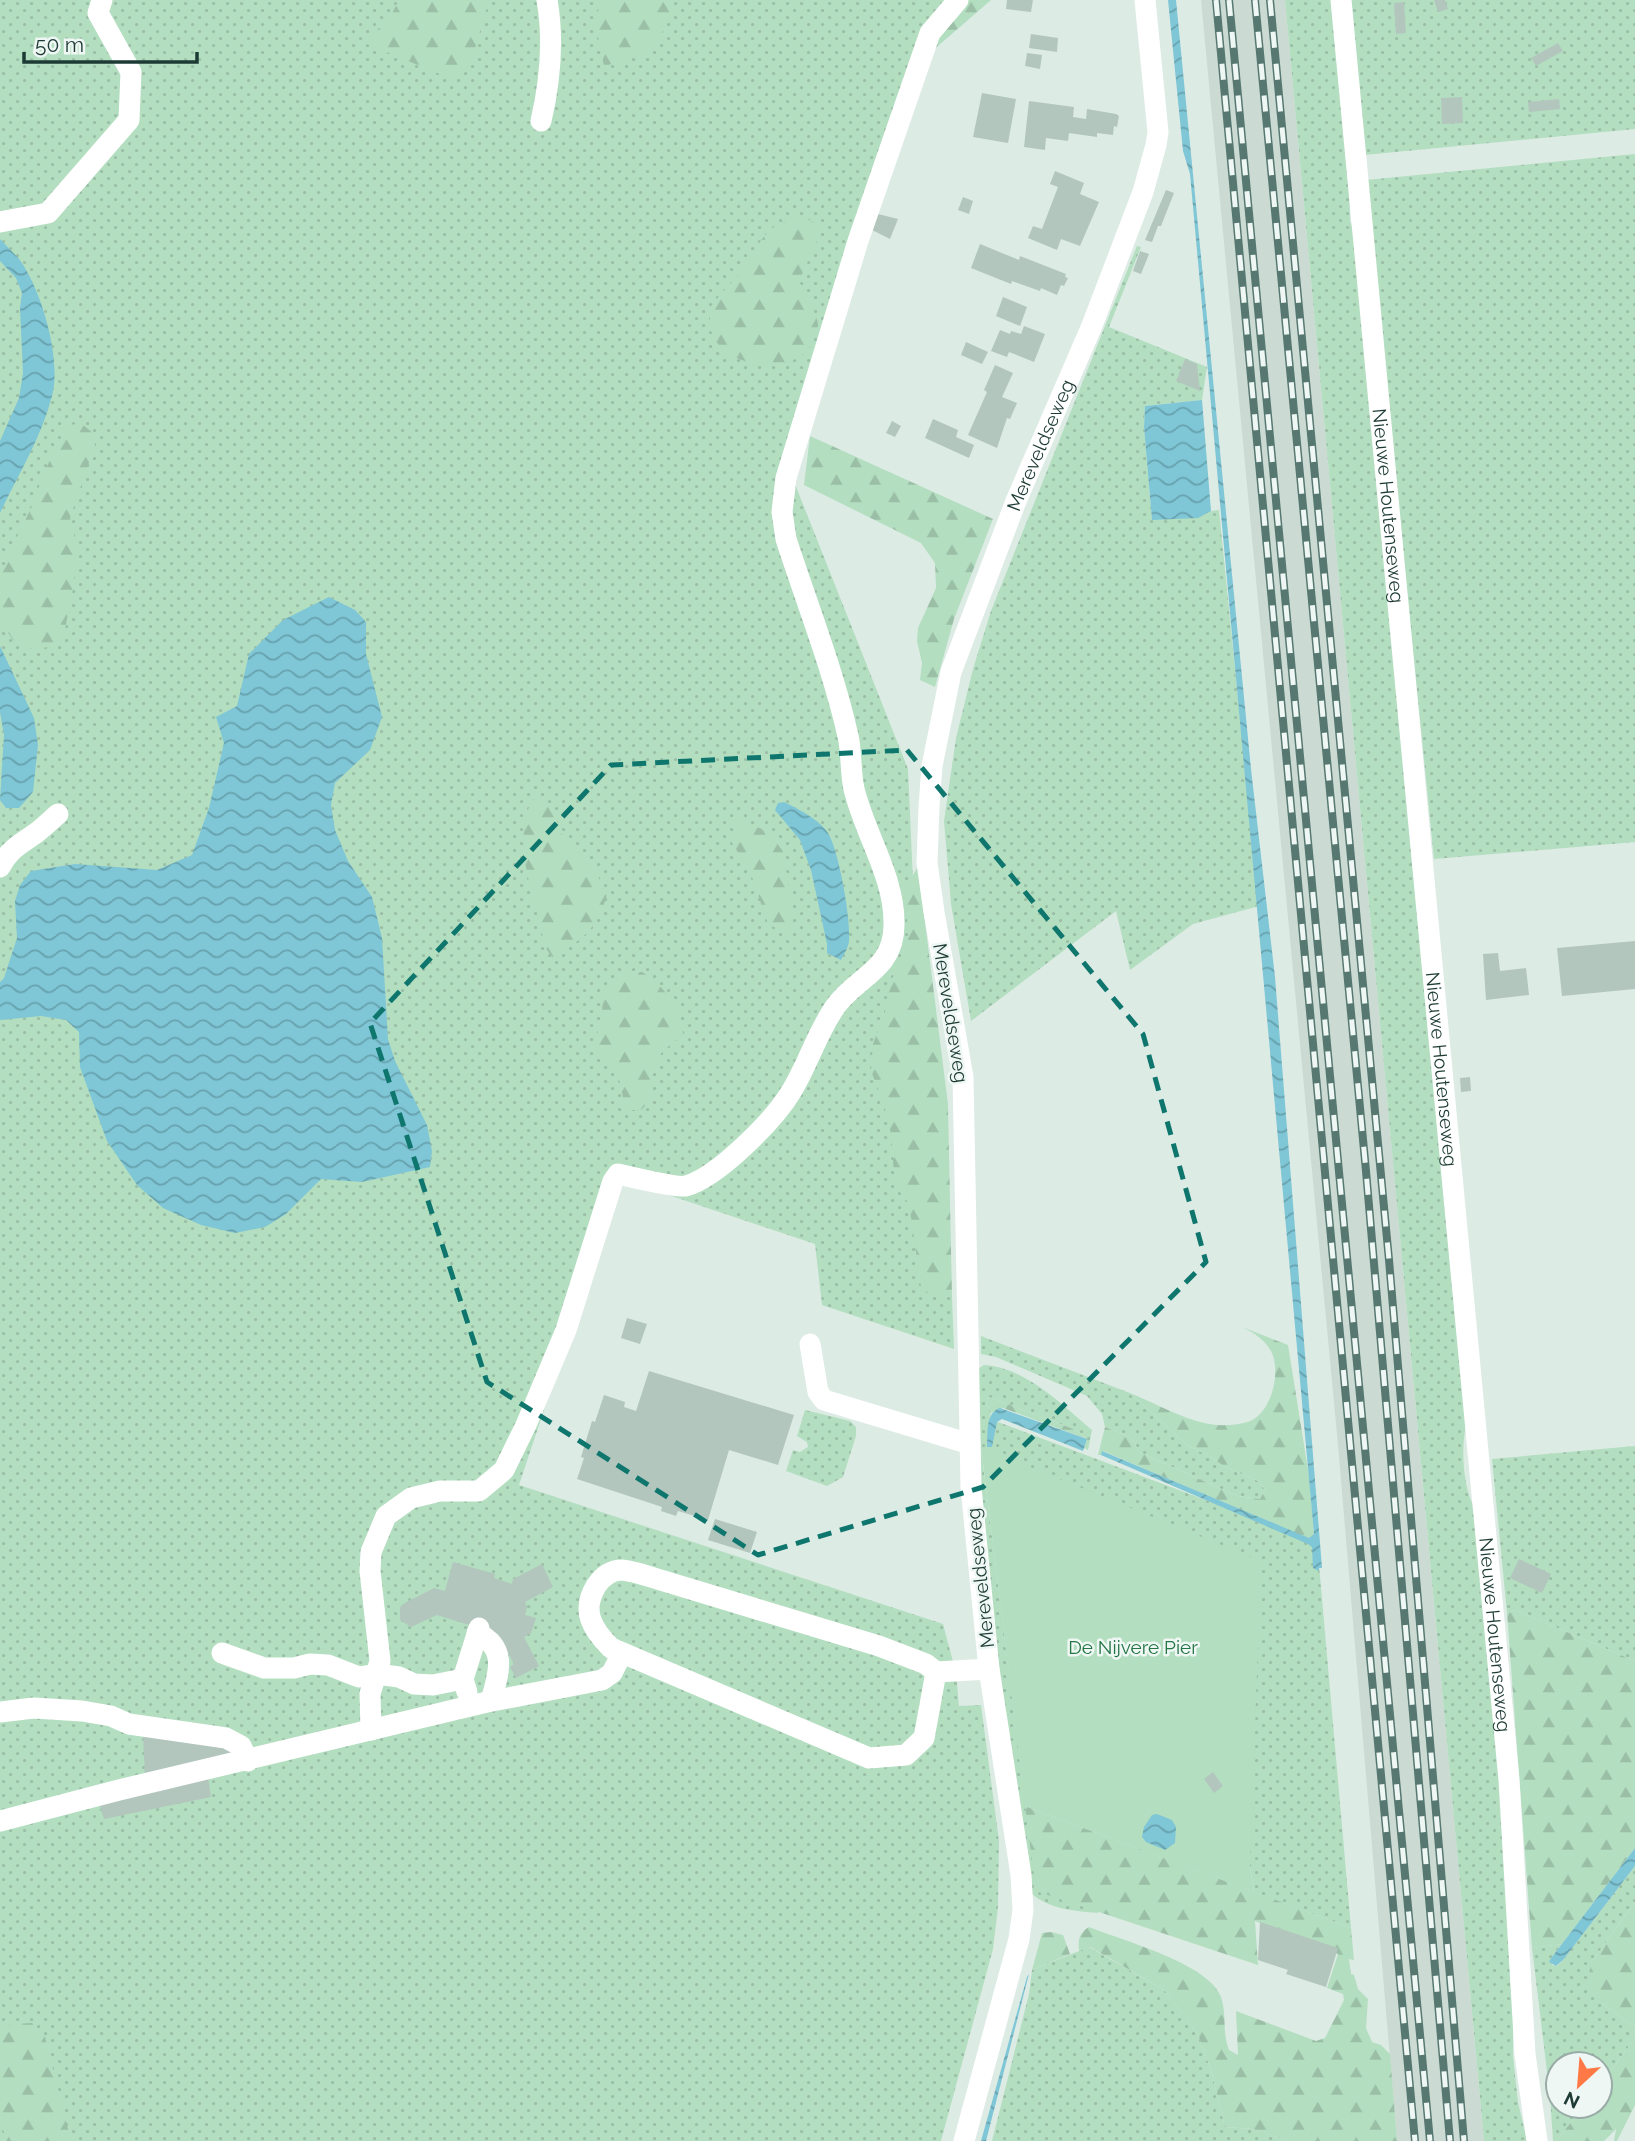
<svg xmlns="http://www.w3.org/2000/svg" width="1635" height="2141" viewBox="0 0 1635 2141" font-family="Raleway,sans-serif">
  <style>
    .built { fill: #cbdbd4 }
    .grass { fill: url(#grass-dots) }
    .forest { fill: url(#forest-firs) }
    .garden { fill: #b3dec0 }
    .water { fill: url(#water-waves) }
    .building { fill: #b2c6be }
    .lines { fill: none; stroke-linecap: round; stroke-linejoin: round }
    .minor { stroke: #fff; stroke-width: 21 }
    .rail-casing { stroke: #577870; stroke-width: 8 }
    .rail { stroke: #eef7f3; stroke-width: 5; stroke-dasharray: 16; stroke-linecap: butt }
    .marked { fill: none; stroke: #0f766e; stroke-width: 5; stroke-dasharray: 14 9; stroke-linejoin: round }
    .labels { text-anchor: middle; stroke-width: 5; stroke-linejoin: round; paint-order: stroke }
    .street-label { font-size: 19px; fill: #1d3b34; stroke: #eef7f3 }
    .park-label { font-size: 19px; fill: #247646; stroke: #eef7f3 }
  </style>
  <defs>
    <pattern id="grass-dots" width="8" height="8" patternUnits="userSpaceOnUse" patternTransform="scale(1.75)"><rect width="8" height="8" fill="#b3dec0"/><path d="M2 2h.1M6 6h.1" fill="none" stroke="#9abfa6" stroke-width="1.8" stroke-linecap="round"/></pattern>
    <pattern id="forest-firs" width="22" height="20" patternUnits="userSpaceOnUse" patternTransform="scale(1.75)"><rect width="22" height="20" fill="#b3dec0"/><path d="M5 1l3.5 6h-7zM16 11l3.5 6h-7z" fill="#9abfa6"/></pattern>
    <pattern id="water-waves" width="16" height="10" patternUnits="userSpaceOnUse" patternTransform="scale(1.75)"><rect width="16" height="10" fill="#7fc6d6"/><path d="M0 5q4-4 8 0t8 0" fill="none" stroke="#67a2ae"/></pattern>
  </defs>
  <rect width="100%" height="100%" fill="#ddebe5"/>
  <path class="built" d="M1201,0H1285L1484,2141H1397L1338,1445Z"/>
  <g class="grass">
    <path d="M0,0H971L940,28L791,474L908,769L916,948L943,1296L952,1297L954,1349L822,1305L815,1244L621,1179L519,1485L943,1624L956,1673L959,1706L981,1705L999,1841L998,1907L993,1949L941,2141H0Z"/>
    <path d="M1285,0H1334L1349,180L1350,221L1356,238L1467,1423C1460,1445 1463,1490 1475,1508L1500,1764L1513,1983V2056L1518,2102L1527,2141H1484Z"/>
    <path d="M1348,0H1635V129L1364,155Z"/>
    <path d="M1635,154V842L1434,859L1366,180Z"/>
    <path d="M1137,246L1141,247L1109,327L1207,367L1202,400L1145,406L1144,427L1152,519L1204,515L1211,511L1219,510L1259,906L1193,924L1130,970L1116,911L971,1021L951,904L944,821L956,738L973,669L991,611Z"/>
    <path d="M981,1336L1130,1393L1187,1445L1211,1457L1225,1467L1258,1481L1265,1490L1260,1499L1237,1496L1139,1452L1132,1438L1105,1427L1102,1414L1087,1396L996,1357L981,1354Z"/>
    <path d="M984,1365C1027,1368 1062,1405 1092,1430L1088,1450L1084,1448L1087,1439L1076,1430L989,1397L986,1403L991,1413L990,1419L1317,1542L1351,1928L1254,1892L1250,1865L981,1448L1029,1834L1098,1911V1913C1074,1911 1045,1909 1028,1890L978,1514V1369Z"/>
    <path d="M805,1410L850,1421L856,1427V1436L843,1477L827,1486L786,1471L793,1450L800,1452L808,1447L807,1442L797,1436Z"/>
    <path d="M1635,1446V1661L1515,1610L1507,1613L1492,1459Z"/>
    <path d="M1635,1866V1902L1591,1963L1602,2003L1635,2028V2038L1600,2086V2064H1558V2106H1584L1560,2136L1553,2141L1550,2096L1532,1948L1562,1944L1552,1957V1965L1557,1966L1563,1960Z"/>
    <path d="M1089,1947L1164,1990L1185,2017L1198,2035L1211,2070L1225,2127L1253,2129L1288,2141H992L1029,1994L1032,1970Z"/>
  </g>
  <g class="forest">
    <path d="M399,0H489L473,56L468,63L467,70L452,79L362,42L388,21Z"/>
    <path d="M601,0H675C658,48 654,54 604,66L595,22Z"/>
    <path d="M964,0H991L923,59Z"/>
    <path d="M803,217L817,224L820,234L799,281C804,292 818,315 818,325C818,329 816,332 815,336C802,383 706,369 710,318C712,295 732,286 742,270C761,243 764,222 803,217Z"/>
    <path d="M82,424L93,433L95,445L70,518L77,547L74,583L65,629L52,646L34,650L13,640L1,622L0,579L13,545L36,498L41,479L67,425Z"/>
    <path d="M810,436L993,519L954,619L935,687L920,680L922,663L917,641L918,628L936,588L935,563L921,543L804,485Z"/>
    <path d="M540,798C556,806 556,823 563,836C568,844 578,849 584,856C594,868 601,881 607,895C596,931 583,939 552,957L545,947C537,901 510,846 532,800Z"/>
    <path d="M736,820L745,821L771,834L783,852L794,916L788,930L778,929L768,924L751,874L731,841Z"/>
    <path d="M918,867L948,1104L952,1297L932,1296L921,1287L909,1203L902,1197L894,1173L891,1134L883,1101L871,1071L873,1044L885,1012L891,982L909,936L906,911L894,884L909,881Z"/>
    <path d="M642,972C664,986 681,1007 683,1034C674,1044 661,1049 656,1062C649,1079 657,1097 641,1110H630L625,1106L618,1075L599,1058L593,1049L602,1017L603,987L629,973Z"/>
    <path d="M1242,1327L1288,1345L1309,1476L1314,1534L1309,1539L1103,1451L1101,1455H1098L1105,1427L1132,1438L1139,1452L1237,1496L1260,1499L1265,1490L1258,1481L1225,1467L1211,1457L1187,1445L1130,1393C1160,1405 1195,1427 1227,1425C1234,1425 1248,1423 1254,1419C1273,1407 1281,1370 1271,1351C1264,1339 1254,1333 1242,1327Z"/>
    <path d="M989,1397L1076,1430L1087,1439L1003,1408L991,1413L986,1403Z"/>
    <path d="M1515,1610L1635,1661V1848L1562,1944L1532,1948L1507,1613Z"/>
    <path d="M1025,1806L1351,1928L1354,1960L1349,1959L1351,1974L1354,1975L1358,1989L1368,1999L1366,2028L1372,2042L1381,2045L1390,2054L1397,2141H1288L1253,2129L1225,2127L1211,2070L1198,2035L1185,2017L1164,1990L1090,1947L1079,1951C1078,1939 1079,1933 1089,1927C1121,1940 1210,1964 1221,1997C1227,2014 1222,2033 1229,2050L1238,2055L1236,2011L1316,2041L1325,2038L1344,2000L1343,1994L1327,1988L1338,1954L1255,1921L1258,1965L1036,1891Z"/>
    <path d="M1635,1902V2028L1602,2003L1587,1987L1591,1963Z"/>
    <path d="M1051,1932L1063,1935L1070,1954L1032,1970L1042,1933Z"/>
    <path d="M32,2023L45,2037L71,2141H6L0,2117V2031L13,2024Z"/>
    <path d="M1635,2038V2105L1617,2141H1614L1616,2129L1604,2141H1553L1560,2136L1584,2106H1600V2086Z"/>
  </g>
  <path class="garden" d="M981,1447L1261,1561L1250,1865L1254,1892L1025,1806Z"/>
  <g class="water">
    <path d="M1168,0H1176L1251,769L1275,977L1322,1568H1319V1571L1313,1568L1312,1547L1308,1544L1101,1455L1102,1451L1309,1538L1314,1534L1190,174L1183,151Z"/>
    <path d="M0,239C6,246 13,252 19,259C41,288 62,359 52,396C42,436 18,475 0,513V441L19,398L23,373L20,308L22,293L16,278L0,261Z"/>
    <path d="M1202,400L1211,511L1198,518L1152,520L1144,427L1145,406Z"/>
    <path d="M329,597L355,610L366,622V654L382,717L370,750L335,783L331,805L335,830L348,861L372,897L382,938L388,1039L395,1061L427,1125L432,1151L430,1167L362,1182L321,1179L286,1214L265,1227L235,1233L201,1225L163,1208L137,1185L107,1141L80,1067L79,1032L66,1020L41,1016L0,1020V982L4,978L17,938L15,901L20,885L31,871L75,864L157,870L192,855L209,808L224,743L216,717L237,706L249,654L283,620Z"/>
    <path d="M0,646L34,718L38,745L33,792L19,808H6L0,800L4,735L0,712Z"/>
    <path d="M784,802C798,809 819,819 828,833C839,851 851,920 849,940C849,947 844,954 841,960L827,953V944L811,870L800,840L775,810L778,803Z"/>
    <path d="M1000,1408L1087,1439L1083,1451L1002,1419L997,1422L992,1447H987C988,1433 985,1413 1000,1408Z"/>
    <path d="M1157,1814L1172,1820L1176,1827L1175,1843L1165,1850L1146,1842L1142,1837L1144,1827L1152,1815Z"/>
    <path d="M1635,1848V1866L1563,1960L1556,1966L1549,1962L1552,1957Z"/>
    <path d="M1029,1974L986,2141H981L1027,1977Z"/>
  </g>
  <g class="building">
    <path d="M1007,0H1033L1031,12L1006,9Z"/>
    <path d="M1434,0H1445L1448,9L1438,12Z"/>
    <path d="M1404,2L1406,33L1396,34L1394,3Z"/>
    <path d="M1031,34L1058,38L1057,52L1029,48Z"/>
    <path d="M1558,43L1563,51L1536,66L1531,58Z"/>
    <path d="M1027,53L1042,55L1040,69L1025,66Z"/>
    <path d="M982,93L1016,99L1008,143L973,137Z"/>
    <path d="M1462,97L1463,123L1442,124L1441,98Z"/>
    <path d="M1559,99L1560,109L1529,112L1528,102Z"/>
    <path d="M1029,101L1074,107L1073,117L1086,119L1087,109L1116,114L1119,116L1117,127L1114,126L1113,135L1097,133V137L1069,133L1068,141L1046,138L1045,150L1024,147Z"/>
    <path d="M1055,171L1084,183L1080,194L1099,202L1080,246L1061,239L1057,250L1028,238L1033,226L1042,229L1058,187L1050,184Z"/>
    <path d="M1166,190L1174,193L1161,226H1158L1152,242L1145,240Z"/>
    <path d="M963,197L973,201L969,214L958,210Z"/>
    <path d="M878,214L898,219L890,239L872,230Z"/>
    <path d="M980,244L1019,260L1020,256L1066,274L1065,277L1068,278L1064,286L1061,285L1057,295L1041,288L1040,291L1012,281L1011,284L971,268Z"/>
    <path d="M1140,251L1149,254L1141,274L1133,271Z"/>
    <path d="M1003,297L1027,307L1020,326L996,316Z"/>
    <path d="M1024,326L1045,334L1034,362L1009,352L1007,357L991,351L1000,330L1010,334L1011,331L1021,334Z"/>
    <path d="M966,342L988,352L982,364L961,355Z"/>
    <path d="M1185,359L1197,364L1200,391L1176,381Z"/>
    <path d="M995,365L1013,373L1002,397L1017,403L1010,419L1007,418L997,448L968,435L987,392L984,390Z"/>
    <path d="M933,419L958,430L956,437L974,445L969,458L925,438Z"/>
    <path d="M892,421L901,426L895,437L886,433Z"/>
    <path d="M1635,941V989L1562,996L1557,948Z"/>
    <path d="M1498,953L1500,971L1526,968L1529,995L1486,1000L1483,954Z"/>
    <path d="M1470,1077L1471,1091L1461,1092L1460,1078Z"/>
    <path d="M627,1318L647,1324L640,1344L621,1338Z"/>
    <path d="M649,1371L794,1415L778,1465L729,1450L708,1520L678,1511L676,1516L661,1511L662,1507L577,1479L584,1458L581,1457L592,1421L595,1422L604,1395L625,1402L624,1407L636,1411Z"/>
    <path d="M715,1519L757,1532L750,1553L708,1540Z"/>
    <path d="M1519,1559L1551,1574L1542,1593L1510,1578Z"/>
    <path d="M453,1562L495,1574L494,1578L512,1584L513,1579L542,1564L553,1587L525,1602L527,1607L525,1615L536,1618L531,1633L524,1637L539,1666L516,1678L510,1667L514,1664L498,1634L437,1615L411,1627L400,1620V1607L405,1603L434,1588L445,1591Z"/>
    <path d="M143,1736L229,1745L233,1755L145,1776Z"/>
    <path d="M1213,1772L1223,1786L1214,1793L1204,1779Z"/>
    <path d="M208,1777L211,1797L104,1819L99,1803Z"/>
    <path d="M1260,1922L1338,1948L1326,1987L1286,1974L1288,1970L1258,1960Z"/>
  </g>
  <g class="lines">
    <g class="minor">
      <path id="s1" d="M1341,0L1509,1780L1525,2054L1537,2141"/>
      <path d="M541,121C550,82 554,40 547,0"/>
      <path d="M0,222L48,213L129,120L131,72L98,13L102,0"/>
      <path d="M0,867C9,849 21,844 36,833C44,827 51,820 58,814"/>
      <path d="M810,1344L818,1392L824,1400L970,1444"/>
      <path d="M477,1633C509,1648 498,1674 491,1701"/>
      <path d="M222,1653L264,1668H294L310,1664L328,1665L359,1677L377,1674L399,1677L414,1684L433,1685L463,1679"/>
      <path d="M936,1672L924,1738L906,1755L869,1758L611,1648C592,1629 581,1611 596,1586C602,1577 611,1570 622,1570C633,1571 644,1575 654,1578L879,1646L926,1664L936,1672L989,1669"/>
      <path d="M467,1692L463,1679L479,1628"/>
      <path d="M0,1712L34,1708L82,1711L111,1716L129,1724L226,1738L241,1746L248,1761"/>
      <path d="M371,1730L370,1694L380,1661L370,1571L371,1552L386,1516L411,1498L440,1491H479L504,1470L526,1425L566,1330L613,1181L618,1174C631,1177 677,1188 686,1186C718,1177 774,1120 791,1092C808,1064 817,1033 835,1007C857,976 894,970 894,925C895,877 865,835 854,789C850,771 852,753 848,736C833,669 807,604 786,539L782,512L786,478L858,241L930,33L958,0"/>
      <path d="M0,1821L119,1790L487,1702L602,1680L612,1673L622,1653"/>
      <path id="s2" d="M964,2141L1019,1939L1023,1910L1021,1875L989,1669L971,1487L963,1077L934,912L927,863L929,807L932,766L951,672L1016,501L1091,328L1143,192L1156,145L1158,132L1145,0"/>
    </g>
    <defs>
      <g id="rail">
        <path d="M1216,0L1415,2141"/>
        <path d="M1229,0L1430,2141"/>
        <path d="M1255,0L1366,1171L1450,2141"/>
        <path d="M1270,0L1389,1260L1464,2141"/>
      </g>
    </defs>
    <use href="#rail" class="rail-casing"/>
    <use href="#rail" class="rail"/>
  </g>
  <path class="marked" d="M907,750L1143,1034L1206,1262L983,1487L758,1555L487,1382L370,1023L611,765Z"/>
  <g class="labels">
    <g class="street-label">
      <text dy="7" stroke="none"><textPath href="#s2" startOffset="1729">Mereveldseweg</textPath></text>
      <text dy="7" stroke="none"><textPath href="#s1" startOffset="508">Nieuwe Houtenseweg</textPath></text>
      <text transform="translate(951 1013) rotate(81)" y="7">Mereveldseweg</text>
      <text dy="7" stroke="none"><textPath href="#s1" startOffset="1074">Nieuwe Houtenseweg</textPath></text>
      <text transform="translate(980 1578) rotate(-96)" y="7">Mereveldseweg</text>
      <text dy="7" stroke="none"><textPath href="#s1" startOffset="1642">Nieuwe Houtenseweg</textPath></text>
    </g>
    <g class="park-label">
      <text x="1133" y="1654">De Nijvere Pier</text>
    </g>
  </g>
  <g transform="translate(1579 2085) rotate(206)"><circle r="33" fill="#eef7f3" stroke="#9aaca7" stroke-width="2"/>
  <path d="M0-5L12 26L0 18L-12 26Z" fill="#ff7947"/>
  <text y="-10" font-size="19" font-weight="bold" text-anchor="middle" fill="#1d3b34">N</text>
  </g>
  <path d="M24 52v10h173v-10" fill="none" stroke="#1d3b34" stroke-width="3.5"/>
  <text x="35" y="52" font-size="21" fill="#1d3b34" stroke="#eef7f3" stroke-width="5" paint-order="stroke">50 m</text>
</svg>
